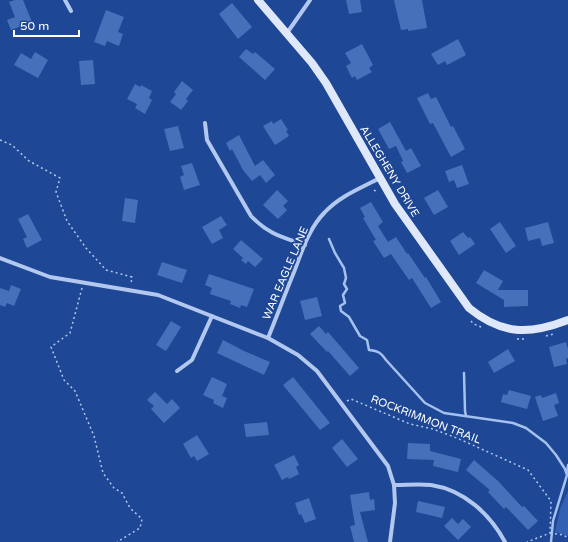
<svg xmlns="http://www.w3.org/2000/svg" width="568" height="542" viewBox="0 0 568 542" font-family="'Varela Round',sans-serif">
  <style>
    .green { fill: #3360b3 }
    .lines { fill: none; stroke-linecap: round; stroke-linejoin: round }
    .stream { stroke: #a5c1f0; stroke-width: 2.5 }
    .building { fill: #4770bb }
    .path { stroke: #b2c8ef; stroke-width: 1.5; stroke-dasharray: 2 3; stroke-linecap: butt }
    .street { stroke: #b2c8ef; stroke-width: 4 }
    .secondary { stroke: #dfe8fb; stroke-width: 8 }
    .labels { text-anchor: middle; stroke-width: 4; stroke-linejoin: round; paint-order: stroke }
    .street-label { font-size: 11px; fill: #fff; stroke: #1e4795 }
  </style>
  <rect width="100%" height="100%" fill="#1e4795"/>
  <path class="green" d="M568,491V536L555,532L560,509Z"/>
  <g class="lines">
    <g class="stream">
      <path d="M329,239L335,253L344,268L346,278L344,284L347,289L343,295L345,303L340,306L341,311L349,317L360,336L367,340L369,350C379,351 381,353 386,360L425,403L444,413L513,423L526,428L546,443L556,455L565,469L567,475L553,521L551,542"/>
      <path d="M464,373L465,411L466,416"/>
      <path d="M567,473L568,465"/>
    </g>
  </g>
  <g class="building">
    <path d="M15,0H23L32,22L11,30L7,20L15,17L9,2Z"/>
    <path d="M346,0H360L362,12L349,14Z"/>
    <path d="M394,0H422L427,28L408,31V29L401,30Z"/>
    <path d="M232,3L252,27L238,39L219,14Z"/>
    <path d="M106,10L124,17L118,32L123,34L119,46L107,41L105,46L94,42Z"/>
    <path d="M458,39L466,55L447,65L445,61L438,65L431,54Z"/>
    <path d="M362,44L373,65L369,68L372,72L357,80L355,76L352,78L346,66L351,63L345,53Z"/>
    <path d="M246,49L253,54L255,52L275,69L265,80L239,57Z"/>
    <path d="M35,52L48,60L38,78L14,65L21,53L31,59Z"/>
    <path d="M93,60L95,84L81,85L79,61Z"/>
    <path d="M182,81L193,90L186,99L188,101L181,110L170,102L176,94L174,92Z"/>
    <path d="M135,84L140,87L141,85L152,91L149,98L152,100L145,114L135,108L137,104L127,99Z"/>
    <path d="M428,93L431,99L436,97L451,127L453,126L465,149L451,157L433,123L430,124L417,98Z"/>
    <path d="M281,119L288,130L286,131L289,136L275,145L263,126L272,121L273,124Z"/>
    <path d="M390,122L406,151L411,148L421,166L407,173L401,162L403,161L396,146L389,149L378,129Z"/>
    <path d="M178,126L184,148L170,151L164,129Z"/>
    <path d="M239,135L255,166L263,160L275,175L266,183L260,175L252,181L243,170L232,149L230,151L226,143Z"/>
    <path d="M192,163L200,185L184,190L180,177L184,175L181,166Z"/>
    <path d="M462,165L469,184L457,188L454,180L449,182L445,171Z"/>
    <path d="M277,190L288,201L283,206L287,210L278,219L263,205Z"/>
    <path d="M438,190L448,207L434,215L424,198Z"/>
    <path d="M125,198L138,200L135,223L122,221Z"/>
    <path d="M371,202L383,222L378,226L388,242L396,237L407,254L408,253L425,278L426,277L441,302L431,308L412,278L409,280L391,254L384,258L373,241L376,240L363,218L365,217L360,208Z"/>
    <path d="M28,214L42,240L27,248L23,239L27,237L18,219Z"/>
    <path d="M221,216L227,225L219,230L223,238L212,244L202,227Z"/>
    <path d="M500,222L516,246L506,253L490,229Z"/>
    <path d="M548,222L554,243L542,246L540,238L528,241L525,228Z"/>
    <path d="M463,232L468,238L470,237L475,244L459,255L450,241Z"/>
    <path d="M241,240L263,259L255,267L248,261L246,264L241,260L243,258L233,249Z"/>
    <path d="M162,262L187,270L182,283L157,275Z"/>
    <path d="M484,270L503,281L498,290H528V306L504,307V300L476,283Z"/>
    <path d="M209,274L254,289L247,307L241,305L240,308L230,304L231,301L210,294L212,288L205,285Z"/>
    <path d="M11,285L21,289L14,306L7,303L5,307L0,305V288L9,291Z"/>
    <path d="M317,297L322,316L305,320L300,301Z"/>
    <path d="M171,321L181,327L166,351L156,345Z"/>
    <path d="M319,326L326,334L328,332L359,368L350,376L328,351L327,352L310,334Z"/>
    <path d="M223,340L244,351L270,362L264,375L217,353Z"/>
    <path d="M566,342L568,349V358L566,359L567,364L554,367L549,347Z"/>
    <path d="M508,349L515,361L494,373L488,362Z"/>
    <path d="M212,377L227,384L222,396L227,398L223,408L213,403L214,400L203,395Z"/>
    <path d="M293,377L330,423L320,430L283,385Z"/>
    <path d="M509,390L531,396L527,409L501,402L503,394L507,395Z"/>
    <path d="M155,392L167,404L172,399L180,408L164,423L151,409L154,406L147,400Z"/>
    <path d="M556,393L559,403L554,405L558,416L543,421L535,397L541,395L542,398Z"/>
    <path d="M267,422L269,435L246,437L244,424Z"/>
    <path d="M197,435L209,454L197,461L194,456L191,458L183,444Z"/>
    <path d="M342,439L358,459L347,467L332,448Z"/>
    <path d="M408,443L430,444V451L461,459L458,472L433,466L434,460L407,459Z"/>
    <path d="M294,455L299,465L296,467L299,474L289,479L288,477L282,480L274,465Z"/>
    <path d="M474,460L498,481L522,507L524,506L538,521L528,530L506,507L504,509L488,492L490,490L466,470Z"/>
    <path d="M369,492L370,500L374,499L375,510L360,512L368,542H354L350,526L355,525L350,495Z"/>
    <path d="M309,498L316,519L305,523L301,514L299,515L295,503Z"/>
    <path d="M418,501L445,507L442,518L416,512Z"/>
    <path d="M452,518L458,524L463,519L471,527L458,540L444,526Z"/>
  </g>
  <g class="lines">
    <g class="path">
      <path d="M0,140L12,145L29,161L60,178L56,192L67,221L86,248L106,270L132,277L131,284"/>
      <path d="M374,190L378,193"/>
      <path d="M82,288L70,333L51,347L64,380L75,391L94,436L103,473L114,488L122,493L130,508L142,519L140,528L117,542"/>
      <path d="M471,321L474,324L481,327"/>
      <path d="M546,336L554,334"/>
      <path d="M517,339H527"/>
      <path d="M347,401L351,399L410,424L433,429L457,438L528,470L551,501L550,533L527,542"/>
      <path d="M550,533L563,535L568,538"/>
    </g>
    <g class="street">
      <path d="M65,0L71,11"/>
      <path d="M287,33L310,0"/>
      <path d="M205,123L207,140L251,216C268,234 282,237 305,245"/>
      <path d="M0,258L50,277L158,295L268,338L298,355L317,371L388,466L394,485L395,503L390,542"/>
      <path d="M268,338C277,316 285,294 294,272C302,251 309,228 325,212C340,196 361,188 380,178"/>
      <path d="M177,371L192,360L212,316"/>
      <path d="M394,485C407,485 419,484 431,485C464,490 490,514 505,542"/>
    </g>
    <path class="secondary" d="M258,0L312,63L326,83L395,204L469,308C502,335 529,335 568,320"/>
  </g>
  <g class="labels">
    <g class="street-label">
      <text transform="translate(390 171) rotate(59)" y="4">ALLEGHENY DRIVE</text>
      <text transform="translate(285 273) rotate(-67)" y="4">WAR EAGLE LANE</text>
      <text transform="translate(426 419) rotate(21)" y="4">ROCKRIMMON TRAIL</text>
    </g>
  </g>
  <path d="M14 30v6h65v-6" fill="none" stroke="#ffffff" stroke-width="2"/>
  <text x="20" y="30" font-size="12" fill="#ffffff" stroke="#1e4795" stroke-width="3" paint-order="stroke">50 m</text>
</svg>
